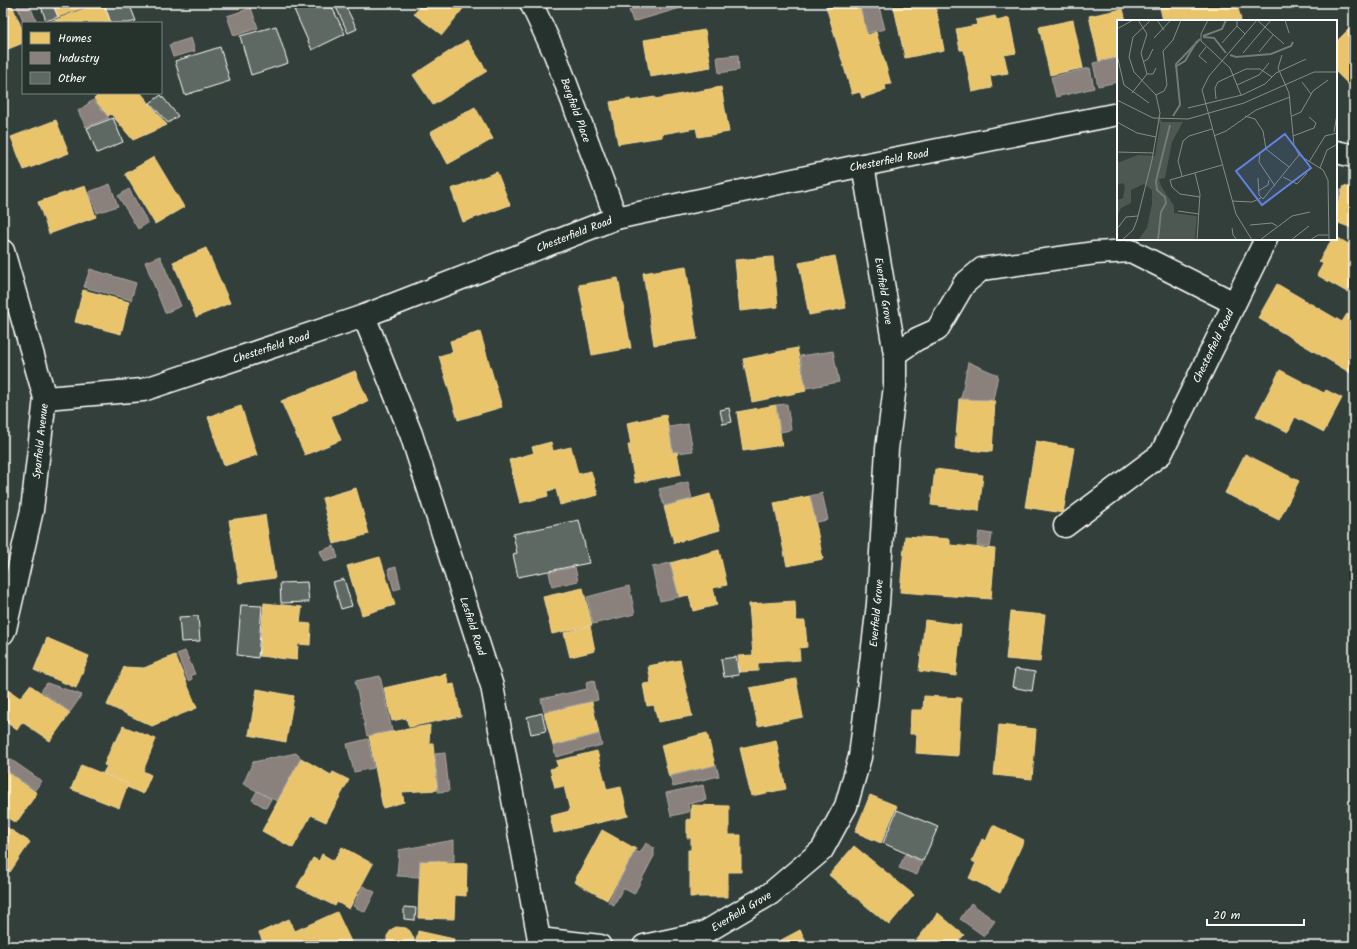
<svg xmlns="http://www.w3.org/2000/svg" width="1357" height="949" viewBox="0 0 1357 949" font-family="Kalam,sans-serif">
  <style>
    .homes { fill: #e9c46a; stroke: #f0d697 }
    .industry { fill: #8a817c; stroke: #ada7a3 }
    .building { fill: #5f6964; stroke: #fff }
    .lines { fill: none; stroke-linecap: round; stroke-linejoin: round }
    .minor-casing { stroke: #fff; stroke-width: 25 }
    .minor { stroke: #26332d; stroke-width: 22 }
    .labels { text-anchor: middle; stroke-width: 4; stroke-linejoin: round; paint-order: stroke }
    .street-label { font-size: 11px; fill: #fff; stroke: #26332d }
    .inset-river { fill: none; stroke: #737b78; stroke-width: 2 }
    .inset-road { fill: none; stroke: #858c89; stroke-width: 1 }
    .view { fill: #6183e4; fill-opacity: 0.15; stroke: #6183e4; stroke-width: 2 }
    .inset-edge { fill: none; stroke: #fff; stroke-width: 2 }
  </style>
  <rect width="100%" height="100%" fill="#333f3a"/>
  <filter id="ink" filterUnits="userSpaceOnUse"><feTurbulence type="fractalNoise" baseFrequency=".025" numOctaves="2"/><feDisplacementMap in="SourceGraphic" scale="8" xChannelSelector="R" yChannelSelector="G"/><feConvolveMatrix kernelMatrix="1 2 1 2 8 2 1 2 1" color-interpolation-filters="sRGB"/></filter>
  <g filter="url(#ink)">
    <g class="homes">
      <path d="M3,3H11L23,31V43L3,51Z"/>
      <path d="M53,3H95L58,17Z"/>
      <path d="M99,3H103L111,23L50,22Z"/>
      <path d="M413,3H460L465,6L442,35L414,14L419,8Z"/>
      <path d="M825,3H858L868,35L876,32L891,84L885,85L886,90L862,98L860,92L852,94Z"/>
      <path d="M893,3H935L944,50L905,58Z"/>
      <path d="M1159,3H1237L1241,21H1163Z"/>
      <path d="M1286,3H1306V4L1287,8Z"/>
      <path d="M1123,9L1126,21H1118V57L1099,61L1089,16Z"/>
      <path d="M995,16L997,21L1009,18L1016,53L1004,55L1008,73L990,76L992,88L972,92L964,50H960L956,29L977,25L976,20Z"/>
      <path d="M1073,20L1083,68L1050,75L1039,27Z"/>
      <path d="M1354,24V82L1350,86L1336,72V42Z"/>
      <path d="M705,30L711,67L650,77L644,40Z"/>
      <path d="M467,40L487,71L433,105L413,75Z"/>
      <path d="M721,87L729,132L698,137L696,128L662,134V137L618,144L610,102L630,99L631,101L655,97V99Z"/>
      <path d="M95,93H141L167,125L133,140L111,114L108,116L94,99L97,96Z"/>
      <path d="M475,107L493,139L448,164L430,132Z"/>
      <path d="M56,120L69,153L24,170L11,137Z"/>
      <path d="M154,157L184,207L155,224L125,174Z"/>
      <path d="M497,172L510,205L463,222L451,189Z"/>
      <path d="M85,186L96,217L49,234L38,202Z"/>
      <path d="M1344,186L1354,189V229L1336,222V209Z"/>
      <path d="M1336,237L1354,247V280L1347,292L1317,275L1323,264L1319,261L1332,239H1336Z"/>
      <path d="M206,248L230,303L196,317L173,262Z"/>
      <path d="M835,256L846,308L809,315L799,263Z"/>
      <path d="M773,257L778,307L740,311L735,260Z"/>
      <path d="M686,266L697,339L654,345L643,273Z"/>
      <path d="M618,278L631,348L592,355L579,285Z"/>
      <path d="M1277,284L1342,322L1347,314L1354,318V375L1258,318Z"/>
      <path d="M83,290L129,302L121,334L75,322Z"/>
      <path d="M480,332L502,407L458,420L439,356L453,352L450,341Z"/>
      <path d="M797,348L806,391L752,402L743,359Z"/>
      <path d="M1280,370L1324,393L1326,390L1342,398L1324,432L1295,417L1288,432L1256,416Z"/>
      <path d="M355,371L368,401L331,416L341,440L305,455L281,401Z"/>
      <path d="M959,399L995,401L992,452L955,449Z"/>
      <path d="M776,405L782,445L743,451L737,412Z"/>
      <path d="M241,406L257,455L224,466L208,417Z"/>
      <path d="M666,415L673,453L677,452L681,474L635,483L628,445H631L627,423Z"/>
      <path d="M1036,441L1074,448L1063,513L1025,507Z"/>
      <path d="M551,442L553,451L571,447L578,474L591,471L598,495L560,505L556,489L547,491L548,496L520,503L509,460L534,453L532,447Z"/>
      <path d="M1245,454L1299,481L1279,520L1225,493Z"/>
      <path d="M935,469L983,475L979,511L931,505Z"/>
      <path d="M356,488L369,534L334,544L322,498Z"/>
      <path d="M710,494L720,530L674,543L664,507Z"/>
      <path d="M810,496L823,559L787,566L774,503Z"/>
      <path d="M265,515L275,578L239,583L229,520Z"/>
      <path d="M905,536L950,539V545L995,549L991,599L900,592Z"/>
      <path d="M719,550L727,585L713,588L717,605L693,611L689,595L679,597L670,563Z"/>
      <path d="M380,557L395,605L362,615L347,566Z"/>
      <path d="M583,588L592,625L552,634L543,597Z"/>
      <path d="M795,601L796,621H805L807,647L799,648L800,660L758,663V671L739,672L738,656L753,655L749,604Z"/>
      <path d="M264,603L302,607L300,623L311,624L310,645L298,644L297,660L259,656Z"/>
      <path d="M1011,612L1045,615L1040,662L1006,659Z"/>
      <path d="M925,620L961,625L956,676L919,671Z"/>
      <path d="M590,626L595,651L570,657L564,633Z"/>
      <path d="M47,638L89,656L76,688L34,670Z"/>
      <path d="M175,655L197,708L152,726L107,705L124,667L144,668Z"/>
      <path d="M680,660L692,716L658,722L654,705L647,706L643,684L651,683L648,666Z"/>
      <path d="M446,674L449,685L454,684L461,716L409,727L406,718L392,721L384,688Z"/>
      <path d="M796,679L803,717L758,726L750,688Z"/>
      <path d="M30,685L70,713L50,741L22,722L17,730L3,720V686L20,698Z"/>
      <path d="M257,689L294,696L286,742L249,735Z"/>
      <path d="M924,696L961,698L958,756L916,753L917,734H910L911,710H923Z"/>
      <path d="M592,702L599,734L553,746L544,713Z"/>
      <path d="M430,725L429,743H433L437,790L402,792L404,802L383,808L369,736Z"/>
      <path d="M999,725L1036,729L1032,779L994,775Z"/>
      <path d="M123,726L156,739L143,771L151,775L143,794L127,787L129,784L103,773L107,766L104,765L114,741L116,742Z"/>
      <path d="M707,733L715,765L669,777L661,745Z"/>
      <path d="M776,740L786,789L751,796L740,748Z"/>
      <path d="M597,751L607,790L621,787L628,816L554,833L550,816L570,811L564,786L555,788L550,769L558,767L556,761Z"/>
      <path d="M301,758L331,775L333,772L349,780L326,822L311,815L293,848L262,831Z"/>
      <path d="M81,765L128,784L119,808L71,789Z"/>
      <path d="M3,769L37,793L16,823L3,815Z"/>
      <path d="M870,795L897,806L881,843L855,832Z"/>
      <path d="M691,805L729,806V835H741V872H728V897H690V872H688V850H691V838H687V819L691,820Z"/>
      <path d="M3,825L30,842L10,872L3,868Z"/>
      <path d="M993,825L1024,840L1000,893L969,878L976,863L972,861L982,839L986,841Z"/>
      <path d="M602,830L636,849L607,900L574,882Z"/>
      <path d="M854,846L914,895L889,925L829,875Z"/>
      <path d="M342,847L373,864L349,909L337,902L335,906L297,887L313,858L319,861L322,854L334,861Z"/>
      <path d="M420,861L467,863L466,896L455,895L454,919L418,918Z"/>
      <path d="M337,912L353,946H265L259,933L289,919L295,931Z"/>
      <path d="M938,913L964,935L954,946H912Z"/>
      <path d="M396,927L406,928L410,931L414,939L413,946H387V936L392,929Z"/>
      <path d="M800,930L809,946H770Z"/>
      <path d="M418,931L454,939L453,946H415Z"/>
    </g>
    <g class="industry">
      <path d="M16,3H29L37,23H24Z"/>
      <path d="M651,3H683L684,7L633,22L629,10Z"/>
      <path d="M859,3H878L885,29L867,33Z"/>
      <path d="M251,8L258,28L234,36L227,16Z"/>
      <path d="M191,38L195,51L173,57L169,45Z"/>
      <path d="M738,55L739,70L719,73L717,57Z"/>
      <path d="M1118,58V82L1098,86L1093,63Z"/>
      <path d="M1090,68L1094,88L1056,97L1051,77Z"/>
      <path d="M93,100L109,118L86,127L78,111Z"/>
      <path d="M110,184L118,206L97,213L89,192Z"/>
      <path d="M1336,188L1342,190L1336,207Z"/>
      <path d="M129,189L148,223L138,229L118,196Z"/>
      <path d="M160,256L181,306L165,313L145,262Z"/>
      <path d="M90,269L136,283L131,300L84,287Z"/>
      <path d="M833,351L839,382L806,388L800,356Z"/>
      <path d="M968,362L998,375L993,400L961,399Z"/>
      <path d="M787,404L791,430L780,432L776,405Z"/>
      <path d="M688,424L693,451L678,453V451L673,452L669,427Z"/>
      <path d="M688,482L692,499L664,506L659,489Z"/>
      <path d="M822,493L828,520L816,522L810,496Z"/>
      <path d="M979,532L992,534L990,547L977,546Z"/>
      <path d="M334,546L338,558L324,562L320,551Z"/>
      <path d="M670,563L679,597L660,601L652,567Z"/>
      <path d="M396,567L401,588L394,590L388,569Z"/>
      <path d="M575,567L578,581L552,587L549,572Z"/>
      <path d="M629,586L635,614L593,624L587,597Z"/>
      <path d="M185,651L195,674L191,675L192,679L188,681L177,654Z"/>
      <path d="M380,676L392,731L367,736L355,681Z"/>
      <path d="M594,680L598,700L544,712L541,699L587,689L586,682Z"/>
      <path d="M47,683L82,695L70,712L41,691Z"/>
      <path d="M599,734L602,745L556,757L553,746Z"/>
      <path d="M368,739L374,768L354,772L347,744Z"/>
      <path d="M296,753L301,758L277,801L243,784L253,762Z"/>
      <path d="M445,753L449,791L438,792L435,754Z"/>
      <path d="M3,754L42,781L35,790L3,768Z"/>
      <path d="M716,765L719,776L673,787L670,776Z"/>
      <path d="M703,785L706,800L688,804L689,812L671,816L666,793Z"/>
      <path d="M257,791L271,799L266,808L252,800Z"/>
      <path d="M454,840V861L420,860L419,877L397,876L399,850Z"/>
      <path d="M646,843L654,848V856L634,894L623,888L614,905L608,902L635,851L640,853Z"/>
      <path d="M905,854L922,862L917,875L899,868Z"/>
      <path d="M363,886L375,892L365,912L353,906Z"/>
      <path d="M971,903L995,921L984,936L960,919Z"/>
    </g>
    <g class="building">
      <path d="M48,3H52L58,17L46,21L41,6Z"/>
      <path d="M104,3H129L136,21L129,23H111Z"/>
      <path d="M296,3H330L345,34L312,50L292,5Z"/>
      <path d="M334,3H344L357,29L348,33Z"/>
      <path d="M276,26L288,63L251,75L240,36Z"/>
      <path d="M220,47L230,81L185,95L175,61Z"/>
      <path d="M161,95L178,116L168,123L150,103Z"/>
      <path d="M113,118L123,142L97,153L87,128Z"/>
      <path d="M729,408L732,422L723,424L720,410Z"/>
      <path d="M579,520L589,563L518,577L513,554L517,553L513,534Z"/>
      <path d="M344,579L352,606L341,609L333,582Z"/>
      <path d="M307,582L309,602L281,603L280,583Z"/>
      <path d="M241,605L262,606L258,658L237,655Z"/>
      <path d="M198,616L200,641L181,642L179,617Z"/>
      <path d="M736,657L739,675L724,677L721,659Z"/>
      <path d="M1015,669L1035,672L1032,691L1012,687Z"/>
      <path d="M542,713L546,731L531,734L527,717Z"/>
      <path d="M897,810L938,827L923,861L883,843Z"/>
      <path d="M404,907L416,908L415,920L404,919Z"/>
    </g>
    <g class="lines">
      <defs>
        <g id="minor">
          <path d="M531,3L555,54L616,218"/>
          <path d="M1336,152L1354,156"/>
          <path d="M3,251L45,398L32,510L5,629L3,633"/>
          <path d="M364,316L411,434L492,686L539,939L537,946"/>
          <path d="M895,354L917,339L937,330L964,284L982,269L1095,253L1131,251L1234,303"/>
          <path d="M45,398L143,390L364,316L616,218L863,165L1118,114"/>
          <path d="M1065,526L1161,454L1266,239"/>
          <path d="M539,939L600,946"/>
          <path d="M644,946L704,933L770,894L822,850L846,806L860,757L878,604L887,449L895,386V354L863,165"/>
        </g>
      </defs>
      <use href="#minor" class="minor-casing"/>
      <use href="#minor" class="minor"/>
    </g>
  </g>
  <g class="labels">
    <g class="street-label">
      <text transform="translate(576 110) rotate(70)" y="4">Bergfield Place</text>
      <text transform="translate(889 160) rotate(-11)" y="4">Chesterfield Road</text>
      <text transform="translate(574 234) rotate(-21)" y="4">Chesterfield Road</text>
      <text transform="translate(884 291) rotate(81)" y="4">Everfield Grove</text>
      <text transform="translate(1213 346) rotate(-64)" y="4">Chesterfield Road</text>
      <text transform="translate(271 347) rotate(-18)" y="4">Chesterfield Road</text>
      <text transform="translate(40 441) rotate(-84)" y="4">Sparfield Avenue</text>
      <text transform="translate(876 613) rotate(-85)" y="4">Everfield Grove</text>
      <text transform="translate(473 626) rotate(72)" y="4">Lesfield Road</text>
      <text transform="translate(741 911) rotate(-31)" y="4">Everfield Grove</text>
    </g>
  </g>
  <g transform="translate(1117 20)">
    <rect width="220" height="220" fill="#333f3a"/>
    <path d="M41,96L45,102H66L55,122L48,158L42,159L44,166L57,186V193L80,196L78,220H21L30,208L35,184V170L27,164L14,170V183L4,188L0,196V180L6,178L8,167L6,163L0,165V143L21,135L38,136L43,105Z" fill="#4d5853"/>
    <path class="inset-river" d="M86,16L105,9L109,0M86,17L97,18L109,33M113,35L119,37L154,34L174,26L176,22M58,47L68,41L80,21M56,96L63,85L59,44L83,19M41,220L44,192L49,183L48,177L40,170L39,161L53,105"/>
    <path class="inset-road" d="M40,0L47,10M91,0L84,14V21L113,48L124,75M120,0V6L128,14M140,0L167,24M168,0L172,13M0,9L16,0M37,18L54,0M105,23L120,6M89,27L82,36L90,43M142,32L156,15M126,33L154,0M0,35L7,65L32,83M165,35L161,48L172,73L177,125L182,135L206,150L211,160L212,220M26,42L31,39L36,29M30,54H36L39,48M185,62L194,74M120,65L142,55L152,43M15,73L30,54L24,33L30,14L21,0M39,75L47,71L50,65L46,31L56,20L64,0M99,79L98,68L101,62L129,49H143L155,57M0,80L36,98L71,99L127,83L197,52H220M71,88L125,75L148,64L159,53L189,39M128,96L138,99L146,111L149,129L172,147M175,96L184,92L196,71L211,60M192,97L199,103L197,108M0,102L20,113L39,117M217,112L220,94M97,116L109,111L139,90L173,77M176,116L197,108M149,129L143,133L142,142L158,166M0,132L37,133M192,142L208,116L220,113M203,148L210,130L219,125M78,153L83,174L80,220M65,156L61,141L66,121L72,116L95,109M166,157L180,164L190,153M141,158L142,175L146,179L182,135M141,171L151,165L152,160M83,177L63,174L55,167L53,160L105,145M115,181L135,182L144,178M61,191L82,194M133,205L155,203L160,206M115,208L116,215L120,220M0,209L9,197L21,196M5,220L16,210L20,200L35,140L43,93L39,75L17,52L12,37L16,17L34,0M135,220L119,194L85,70L92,56L140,0M143,220L175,196L193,192M174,220L192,206M193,220L201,215H211"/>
    <path class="view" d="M168,114L194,148L145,185L119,151Z"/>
    <rect width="220" height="220" class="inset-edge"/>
  </g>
  <rect width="1357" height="949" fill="none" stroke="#26332d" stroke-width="16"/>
  <rect x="8" y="8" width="1341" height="933" fill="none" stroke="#fff" stroke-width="1.5" filter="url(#ink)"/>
  <rect x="22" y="22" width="140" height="72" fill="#26332d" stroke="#7d8581"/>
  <rect x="30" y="32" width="20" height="12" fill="#e9c46a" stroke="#7d8581"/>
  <text x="58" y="42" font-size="12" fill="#ffffff">Homes</text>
  <rect x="30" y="52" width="20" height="12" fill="#8a817c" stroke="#7d8581"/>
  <text x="58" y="62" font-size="12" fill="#ffffff">Industry</text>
  <rect x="30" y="72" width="20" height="12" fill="#5f6964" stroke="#7d8581"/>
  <text x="58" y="82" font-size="12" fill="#ffffff">Other</text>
  <path d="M1207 919v6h97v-6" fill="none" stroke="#ffffff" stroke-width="2"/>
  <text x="1213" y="919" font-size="12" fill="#ffffff" stroke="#26332d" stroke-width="3" paint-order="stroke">20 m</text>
</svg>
